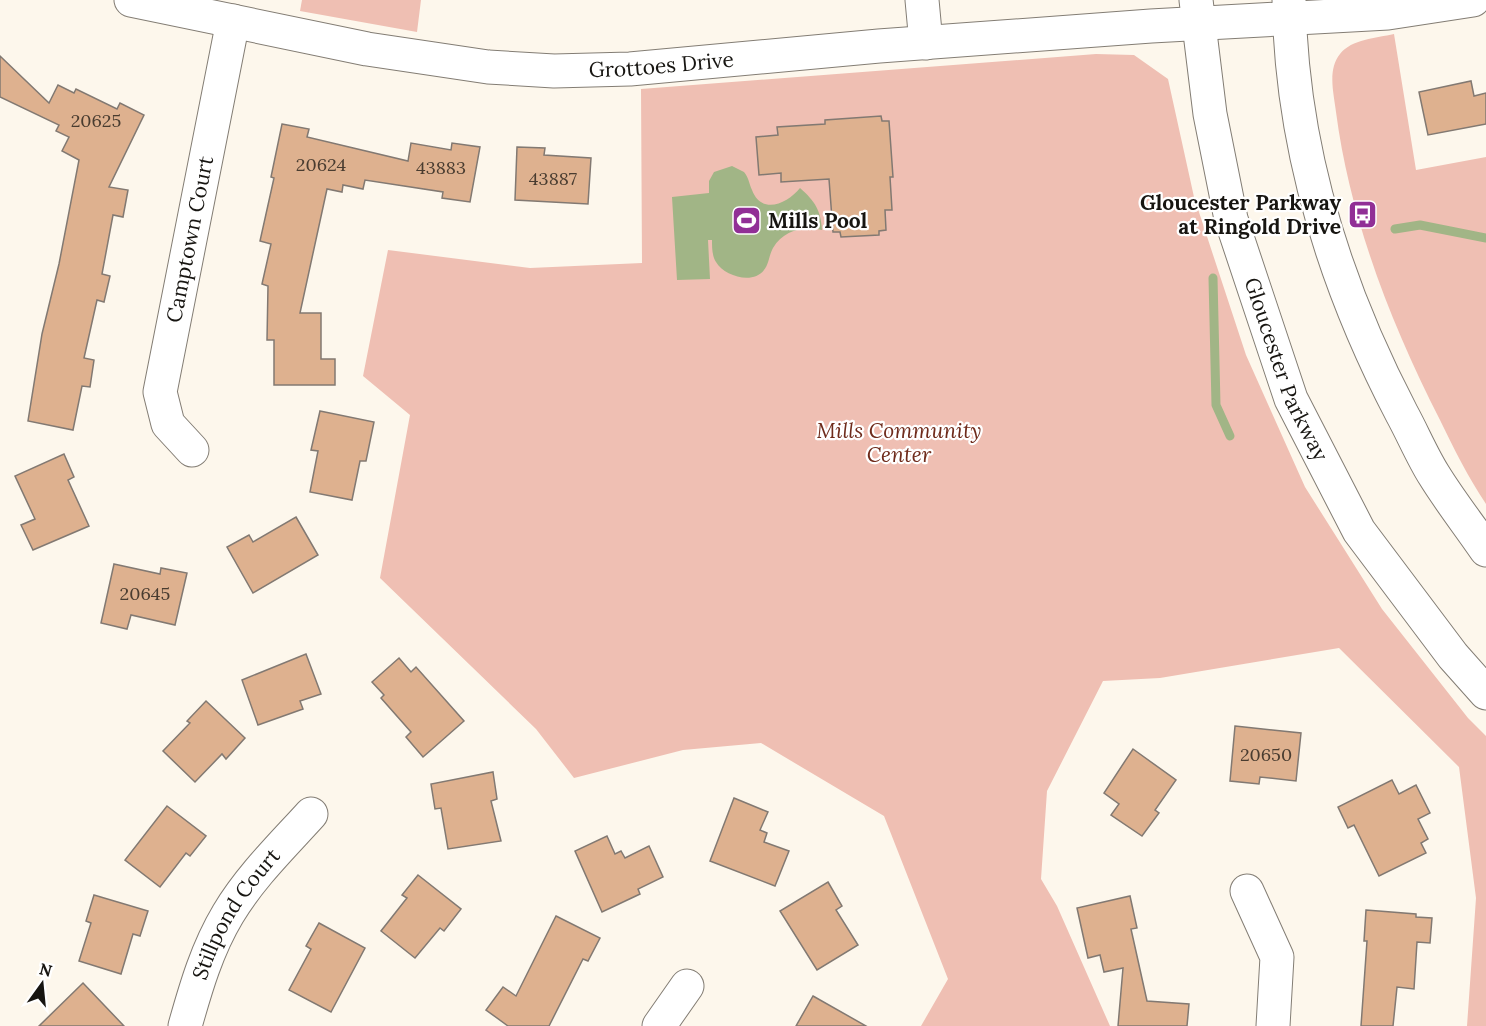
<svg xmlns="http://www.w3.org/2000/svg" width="1486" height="1026" viewBox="0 0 1486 1026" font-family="Lora,serif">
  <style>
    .green { fill: #efbfb3 }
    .water { fill: #a1b586 }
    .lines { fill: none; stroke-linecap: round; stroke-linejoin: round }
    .stream { stroke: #a1b586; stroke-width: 9 }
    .building { fill: #deb18f; stroke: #827972; stroke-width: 1.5 }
    .minor-casing { stroke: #837d74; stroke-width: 35 }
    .secondary-casing { stroke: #837d74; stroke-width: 35 }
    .minor { stroke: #fff; stroke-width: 33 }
    .secondary { stroke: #fff; stroke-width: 33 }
    .labels { text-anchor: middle; stroke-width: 4.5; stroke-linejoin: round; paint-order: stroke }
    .number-label { font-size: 18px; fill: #493c30 }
    .street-label { font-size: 21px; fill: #171511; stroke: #fff }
    .poi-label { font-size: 21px; font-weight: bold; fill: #171511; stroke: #fff; text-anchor: end }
    .park-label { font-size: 21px; font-style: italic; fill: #6f2b1b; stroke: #fff }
  </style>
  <rect width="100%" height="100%" fill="#fdf7ec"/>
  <g class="green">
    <path d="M302,0H421L417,32L300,11Z"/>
    <path d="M1394,34L1416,170L1486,157V504C1468,477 1454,449 1440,420C1391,324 1350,219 1336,112C1334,94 1327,70 1340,54C1352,39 1376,38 1394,34Z"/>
    <path d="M1096,54L1134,55L1168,79L1194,197L1246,355L1305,487L1382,609L1468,718L1486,736V1026H1467L1476,898L1459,767L1339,648L1160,678L1103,681L1047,791L1041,879L1057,906L1110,1026H921L948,979L884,816L761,743L683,750L574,778L536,729L380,578L410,415L363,376L388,250L530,268L642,263L641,89Z"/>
  </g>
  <path class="water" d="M732,166L744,172C749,178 749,184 752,190C762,216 788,203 800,188C815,201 821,211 822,230C803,226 784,230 773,248C769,255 769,264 764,270C753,285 724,276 716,262C712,256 712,247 712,240H708L710,279L677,280L672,197L709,193V181L714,172Z"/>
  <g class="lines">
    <g class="stream">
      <path d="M1395,229L1420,225L1486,238"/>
      <path d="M1213,278L1216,405L1230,436"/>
    </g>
  </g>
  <g class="building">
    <path d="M0,56L49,103L58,85L74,93L76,89L117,109L120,103L144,115L109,187L128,190L123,217L113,215L102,274L110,276L104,302L97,300L84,358L94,360L90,387L82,386L73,430L28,421L42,334L59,264L79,160L62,151L69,137L56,131L59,125L0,97Z"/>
    <path d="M1471,81L1474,96L1486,93V124L1428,135L1419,92Z"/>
    <path d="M881,116L882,121H889L893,177H890L892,210H885L886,230L879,231V235L841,237L840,232H833L829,179L781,182V173L759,175L756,137L778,135L777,127L825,124V120Z"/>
    <path d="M282,124L309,129L307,137L408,161L411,143L451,150L452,143L480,147L470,202L442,198L443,192L365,180L363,189L343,185L342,192L327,189L300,313H321V359H335V385H274V340H267L268,286L262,284L271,244L260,241L274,178L271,177Z"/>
    <path d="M517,147L545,148L544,155L591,158L588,204L515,200Z"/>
    <path d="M320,411L374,422L366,461H360L352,500L310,492L318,451L311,450Z"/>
    <path d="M64,454L74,477L68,480L89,526L33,550L21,525L35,519L15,476Z"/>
    <path d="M296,517L318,555L253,593L227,547L249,535L253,542Z"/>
    <path d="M114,564L160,574L161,568L187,573L175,625L131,615L127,629L101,623Z"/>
    <path d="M306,654L321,694L300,701L303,709L258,725L242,680Z"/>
    <path d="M399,658L411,672L416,667L464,721L423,757L406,737L411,732L381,698L384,695L372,682Z"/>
    <path d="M206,701L245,738L226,759L222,754L195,782L163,751L190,723L187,721Z"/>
    <path d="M1235,726L1301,733L1296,781L1260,777L1259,784L1230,781Z"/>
    <path d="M1133,749L1176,780L1155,810L1159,813L1142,836L1111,815L1119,804L1104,793Z"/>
    <path d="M493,772L497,799L491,801L501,841L448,849L441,808L435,809L431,784Z"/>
    <path d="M1392,780L1399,794L1416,785L1430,813L1418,819L1428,839L1421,843L1426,853L1379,876L1354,825L1348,828L1338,807Z"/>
    <path d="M734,798L768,812L760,830L767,833L764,842L789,851L775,886L710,861Z"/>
    <path d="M167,806L206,836L190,856L186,853L160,887L125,860Z"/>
    <path d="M607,836L615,854L621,851L625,858L649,846L663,877L638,889L640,894L602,912L575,851Z"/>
    <path d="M418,875L461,909L444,931L440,928L415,958L381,931L407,898L402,895Z"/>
    <path d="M828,882L842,906L836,910L858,945L817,970L780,911Z"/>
    <path d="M94,895L148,911L140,936L133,934L121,974L79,961L91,923L86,921Z"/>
    <path d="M1130,896L1137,928L1131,929L1147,1001L1189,1004L1187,1026H1118L1123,968L1104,972L1100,955L1088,958L1077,908Z"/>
    <path d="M1366,910L1416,914V917L1432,918L1430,943L1417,942L1414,989L1397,987L1393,1026H1361L1367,941H1364Z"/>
    <path d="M556,916L600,938L588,961L583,959L549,1026H508L486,1010L503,987L516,996Z"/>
    <path d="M319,923L365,948L331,1012L289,990L311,949L306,946Z"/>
    <path d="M83,983L124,1026H39Z"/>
    <path d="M813,996L866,1026H796Z"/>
  </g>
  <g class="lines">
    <defs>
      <g id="minor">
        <path id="s1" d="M131,0L367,49L488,67L554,71L630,69L879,46L1151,26L1388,13L1473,0"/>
        <path d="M922,0L926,43"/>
        <path id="s2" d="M192,450L168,424L160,392L233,21"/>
        <path d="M1247,891L1277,957L1273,1026"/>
        <path id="s3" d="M185,1026C196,987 207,949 228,914C250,877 282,846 311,814"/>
        <path d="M659,1026L687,986"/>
      </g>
      <g id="secondary">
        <path id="s4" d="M1196,0L1210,114L1231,219L1291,399L1359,531L1453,656L1486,693"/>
        <path d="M1289,0C1291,146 1335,286 1402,414C1413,434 1422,456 1434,475C1450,501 1469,525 1486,550"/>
      </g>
    </defs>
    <use href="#minor" class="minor-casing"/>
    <use href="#secondary" class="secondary-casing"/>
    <use href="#minor" class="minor"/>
    <use href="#secondary" class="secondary"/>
  </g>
  <defs>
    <symbol id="bus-square" viewBox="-11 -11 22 22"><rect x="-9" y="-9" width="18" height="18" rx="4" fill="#912f96" stroke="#fff"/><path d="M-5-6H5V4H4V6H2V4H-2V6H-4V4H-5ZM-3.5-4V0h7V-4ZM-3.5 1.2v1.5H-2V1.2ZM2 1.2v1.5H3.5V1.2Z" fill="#fff"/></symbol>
    <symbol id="stadium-square" viewBox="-11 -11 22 22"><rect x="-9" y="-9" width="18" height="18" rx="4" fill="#912f96" stroke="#fff"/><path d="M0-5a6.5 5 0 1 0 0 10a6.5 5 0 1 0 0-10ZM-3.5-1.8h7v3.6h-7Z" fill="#fff"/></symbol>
  </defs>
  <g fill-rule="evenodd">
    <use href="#bus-square" x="1346" y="198" width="33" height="33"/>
    <use href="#stadium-square" x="730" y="204" width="33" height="33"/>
  </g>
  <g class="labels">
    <g class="number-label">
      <text x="96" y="127">20625</text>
      <text x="321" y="171">20624</text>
      <text x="441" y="174">43883</text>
      <text x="553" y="185">43887</text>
      <text x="145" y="600">20645</text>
      <text x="1266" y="761">20650</text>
    </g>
    <g class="street-label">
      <text dy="7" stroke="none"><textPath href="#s1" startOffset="537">Grottoes Drive</textPath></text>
      <text dy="7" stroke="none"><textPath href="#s2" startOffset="224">Camptown Court</textPath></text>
      <text dy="7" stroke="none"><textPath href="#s4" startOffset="382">Gloucester Parkway</textPath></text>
      <text dy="7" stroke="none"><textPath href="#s3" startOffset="124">Stillpond Court</textPath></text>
    </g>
    <g class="poi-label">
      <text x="1341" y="210">Gloucester Parkway<tspan x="1341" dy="24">at Ringold Drive</tspan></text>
      <text x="768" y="228" text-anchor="start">Mills Pool</text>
    </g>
    <g class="park-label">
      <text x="899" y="438">Mills Community<tspan x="899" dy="24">Center</tspan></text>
    </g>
  </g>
  <g transform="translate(42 984) rotate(15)" stroke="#ffffff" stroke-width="4.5" paint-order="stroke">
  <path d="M0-4.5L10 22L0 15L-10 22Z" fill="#171511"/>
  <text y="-9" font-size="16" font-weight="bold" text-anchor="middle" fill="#171511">N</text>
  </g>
</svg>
